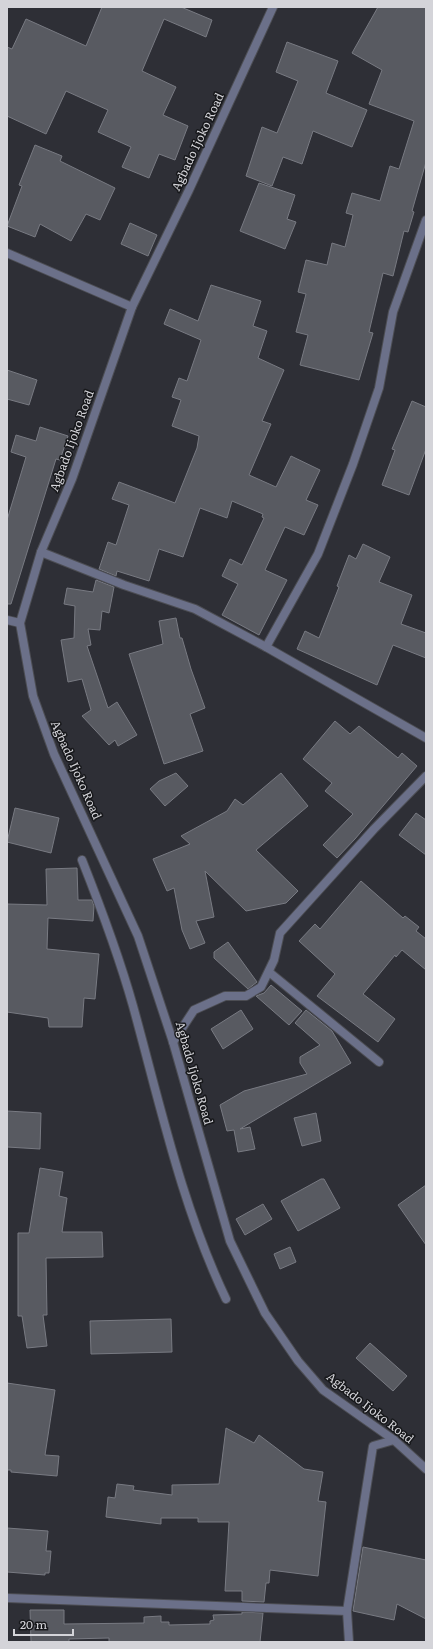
<svg xmlns="http://www.w3.org/2000/svg" width="433" height="1649" viewBox="0 0 433 1649" font-family="Literata,serif">
  <style>
    .building { fill: #585a61; stroke: #787a82 }
    .lines { fill: none; stroke-linecap: round; stroke-linejoin: round }
    .street-casing { stroke: #4c4d53; stroke-width: 10 }
    .street { stroke: #6b7089; stroke-width: 8 }
    .labels { text-anchor: middle; stroke-width: 3; stroke-linejoin: round; paint-order: stroke }
    .street-label { font-size: 12px; fill: #d4d4d9; stroke: #17181b }
  </style>
  <rect width="100%" height="100%" fill="#2e2f36"/>
  <g class="building">
    <path d="M102,7H181L212,20L206,37L164,19L142,71L176,87L163,115L188,126L175,160L159,154L149,178L122,167L131,147L98,132L108,110L66,91L46,134L7,116V47L12,49L26,19L86,46Z"/>
    <path d="M378,7H426V162L412,211L414,212L408,232L404,231L393,276L383,273L369,332L373,333L359,380L300,365L308,335L296,332L306,294L298,292L306,260L327,265L332,243L345,247L353,215L346,213L352,193L380,201L390,166L399,169L414,121L369,104L382,70L352,53Z"/>
    <path d="M287,42L338,61L326,93L367,110L352,147L313,131L302,164L283,157L272,186L246,176L262,127L277,133L298,81L276,72Z"/>
    <path d="M35,145L62,156L60,161L115,188L100,220L86,214L71,241L40,224L35,237L7,226L22,186L19,185Z"/>
    <path d="M259,183L295,195L287,219L296,222L285,249L240,231Z"/>
    <path d="M130,223L157,235L148,256L121,244Z"/>
    <path d="M211,285L261,301L253,326L267,331L258,358L284,370L262,421L271,424L249,475L276,487L291,456L320,470L306,500L318,505L304,535L285,527L265,570L287,580L259,635L222,615L238,584L222,576L230,559L242,565L264,518L262,517L263,514L232,501L227,518L200,508L183,557L159,549L149,581L117,571L116,576L99,569L108,542L116,545L129,505L112,499L119,482L175,503L197,448L199,436L172,426L181,400L172,397L179,378L187,381L201,340L164,324L170,309L198,321Z"/>
    <path d="M7,370L37,380L29,405L7,399Z"/>
    <path d="M412,401L426,407V449L409,495L382,485L395,450L392,449Z"/>
    <path d="M40,427L68,436L60,460L56,459L11,604H7V520L26,457L11,452L16,435L36,441Z"/>
    <path d="M363,544L390,557L379,582L412,595L401,624L426,633V658L393,645L377,685L297,649L305,631L319,638L339,587L337,586L349,555L356,559Z"/>
    <path d="M96,580L114,587L109,613L102,611L100,630L88,629L91,645L87,646L108,708L117,702L137,735L118,746L115,740L109,745L82,716L91,710L82,679L68,682L61,640L74,638L75,606L64,604L67,588L93,592Z"/>
    <path d="M176,618L180,638H182L191,669L205,708L190,714L203,751L164,764L129,654L163,644L159,621Z"/>
    <path d="M335,721L350,734L359,726L398,758L402,753L417,766L355,839L337,858L323,845L353,814L325,791L332,783L303,759Z"/>
    <path d="M176,773L188,786L165,806L150,789L159,781Z"/>
    <path d="M281,773L308,806L256,850L298,891L286,903L246,911L205,871L214,917L196,921L205,943L190,949L182,930L174,888L167,891L153,859L190,844L181,836L227,811L235,799L243,805Z"/>
    <path d="M15,808L59,818L51,853L7,842Z"/>
    <path d="M416,813L426,820V855L399,835Z"/>
    <path d="M77,868L78,900H92L94,906L93,921L48,918L47,949L99,954L95,999L84,998L82,1027H49L48,1018L7,1012V904L47,905L46,869Z"/>
    <path d="M361,881L403,918L405,916L419,927L416,931L426,939V970L402,950L396,957L395,955L363,994L395,1019L378,1042L317,996L335,974L299,941L315,924L320,929Z"/>
    <path d="M228,942L257,982L248,989L214,958V952Z"/>
    <path d="M271,985L302,1011L289,1025L256,996L264,993Z"/>
    <path d="M241,1010L253,1029L223,1049L211,1029Z"/>
    <path d="M306,1010L332,1031L351,1063L240,1129L250,1127L255,1149L238,1152L234,1130L227,1131L220,1105L244,1091L307,1074L300,1063V1057L320,1045L295,1023Z"/>
    <path d="M7,1111L41,1113L40,1149L7,1147Z"/>
    <path d="M316,1113L321,1141L302,1146L294,1118Z"/>
    <path d="M40,1168L63,1172L59,1196L67,1198L62,1232H102L103,1257L46,1258L47,1315H43L47,1346L27,1348L22,1316H18V1233H29Z"/>
    <path d="M321,1179H324L340,1208L298,1231L281,1201Z"/>
    <path d="M426,1185V1245L398,1205Z"/>
    <path d="M263,1204L272,1219L245,1235L236,1219Z"/>
    <path d="M290,1247L296,1262L280,1269L274,1254Z"/>
    <path d="M171,1319L172,1352L91,1354L90,1321Z"/>
    <path d="M370,1343L407,1376L393,1391L356,1358Z"/>
    <path d="M7,1383L55,1390L45,1455L59,1456L57,1476L11,1472V1470H7Z"/>
    <path d="M226,1428L254,1443L259,1435L304,1469L323,1472L318,1501L326,1502L318,1576L270,1570L269,1583H266L264,1602L242,1601V1591H225L229,1522H198V1518H161V1524L106,1517L108,1497L115,1498L117,1484L134,1486L133,1490L172,1495V1485L219,1484Z"/>
    <path d="M7,1528L48,1531L46,1551H51L49,1573H45V1575L7,1572Z"/>
    <path d="M363,1547L426,1560V1619L397,1604L394,1620L353,1611Z"/>
    <path d="M30,1610H64V1624L144,1623V1617L161,1616V1622H169V1625L210,1624V1621L214,1620L213,1615L242,1614V1612L263,1613L260,1642H109V1638L69,1639V1642H31Z"/>
  </g>
  <g class="lines">
    <defs>
      <g id="street">
        <path d="M273,7L189,190L132,307L72,479L41,552L20,623L33,696L54,754L138,936L173,1042L230,1241L265,1313L298,1361L323,1390L394,1440L426,1469"/>
        <path d="M7,253L132,307"/>
        <path d="M41,552L124,585L195,609L266,647L426,738"/>
        <path d="M7,620L20,623"/>
        <path d="M266,647L318,554L353,464L379,388L393,312L426,220"/>
        <path d="M82,860C101,908 119,956 133,1006C160,1104 182,1207 226,1299"/>
        <path d="M269,972L379,1062"/>
        <path d="M173,1042L194,1010L225,996H246L261,987L274,960L280,933L374,829L426,776"/>
        <path d="M7,1598L347,1611"/>
        <path d="M349,1642L347,1611L373,1446L394,1440"/>
      </g>
    </defs>
    <use href="#street" class="street-casing"/>
    <use href="#street" class="street"/>
  </g>
  <g class="labels">
    <g class="street-label">
      <text transform="translate(198 142) rotate(-65)" y="4">Agbado Ijoko Road</text>
      <text transform="translate(72 441) rotate(-70)" y="4">Agbado Ijoko Road</text>
      <text transform="translate(76 770) rotate(66)" y="4">Agbado Ijoko Road</text>
      <text transform="translate(194 1073) rotate(74)" y="4">Agbado Ijoko Road</text>
      <text transform="translate(370 1408) rotate(38)" y="4">Agbado Ijoko Road</text>
    </g>
  </g>
  <rect width="433" height="1649" fill="none" stroke="#d4d4d9" stroke-width="16"/>
  <path d="M14 1629v6h59v-6" fill="none" stroke="#d4d4d9" stroke-width="2"/>
  <text x="20" y="1629" font-size="12" fill="#d4d4d9" stroke="#17181b" stroke-width="3" paint-order="stroke">20 m</text>
</svg>
